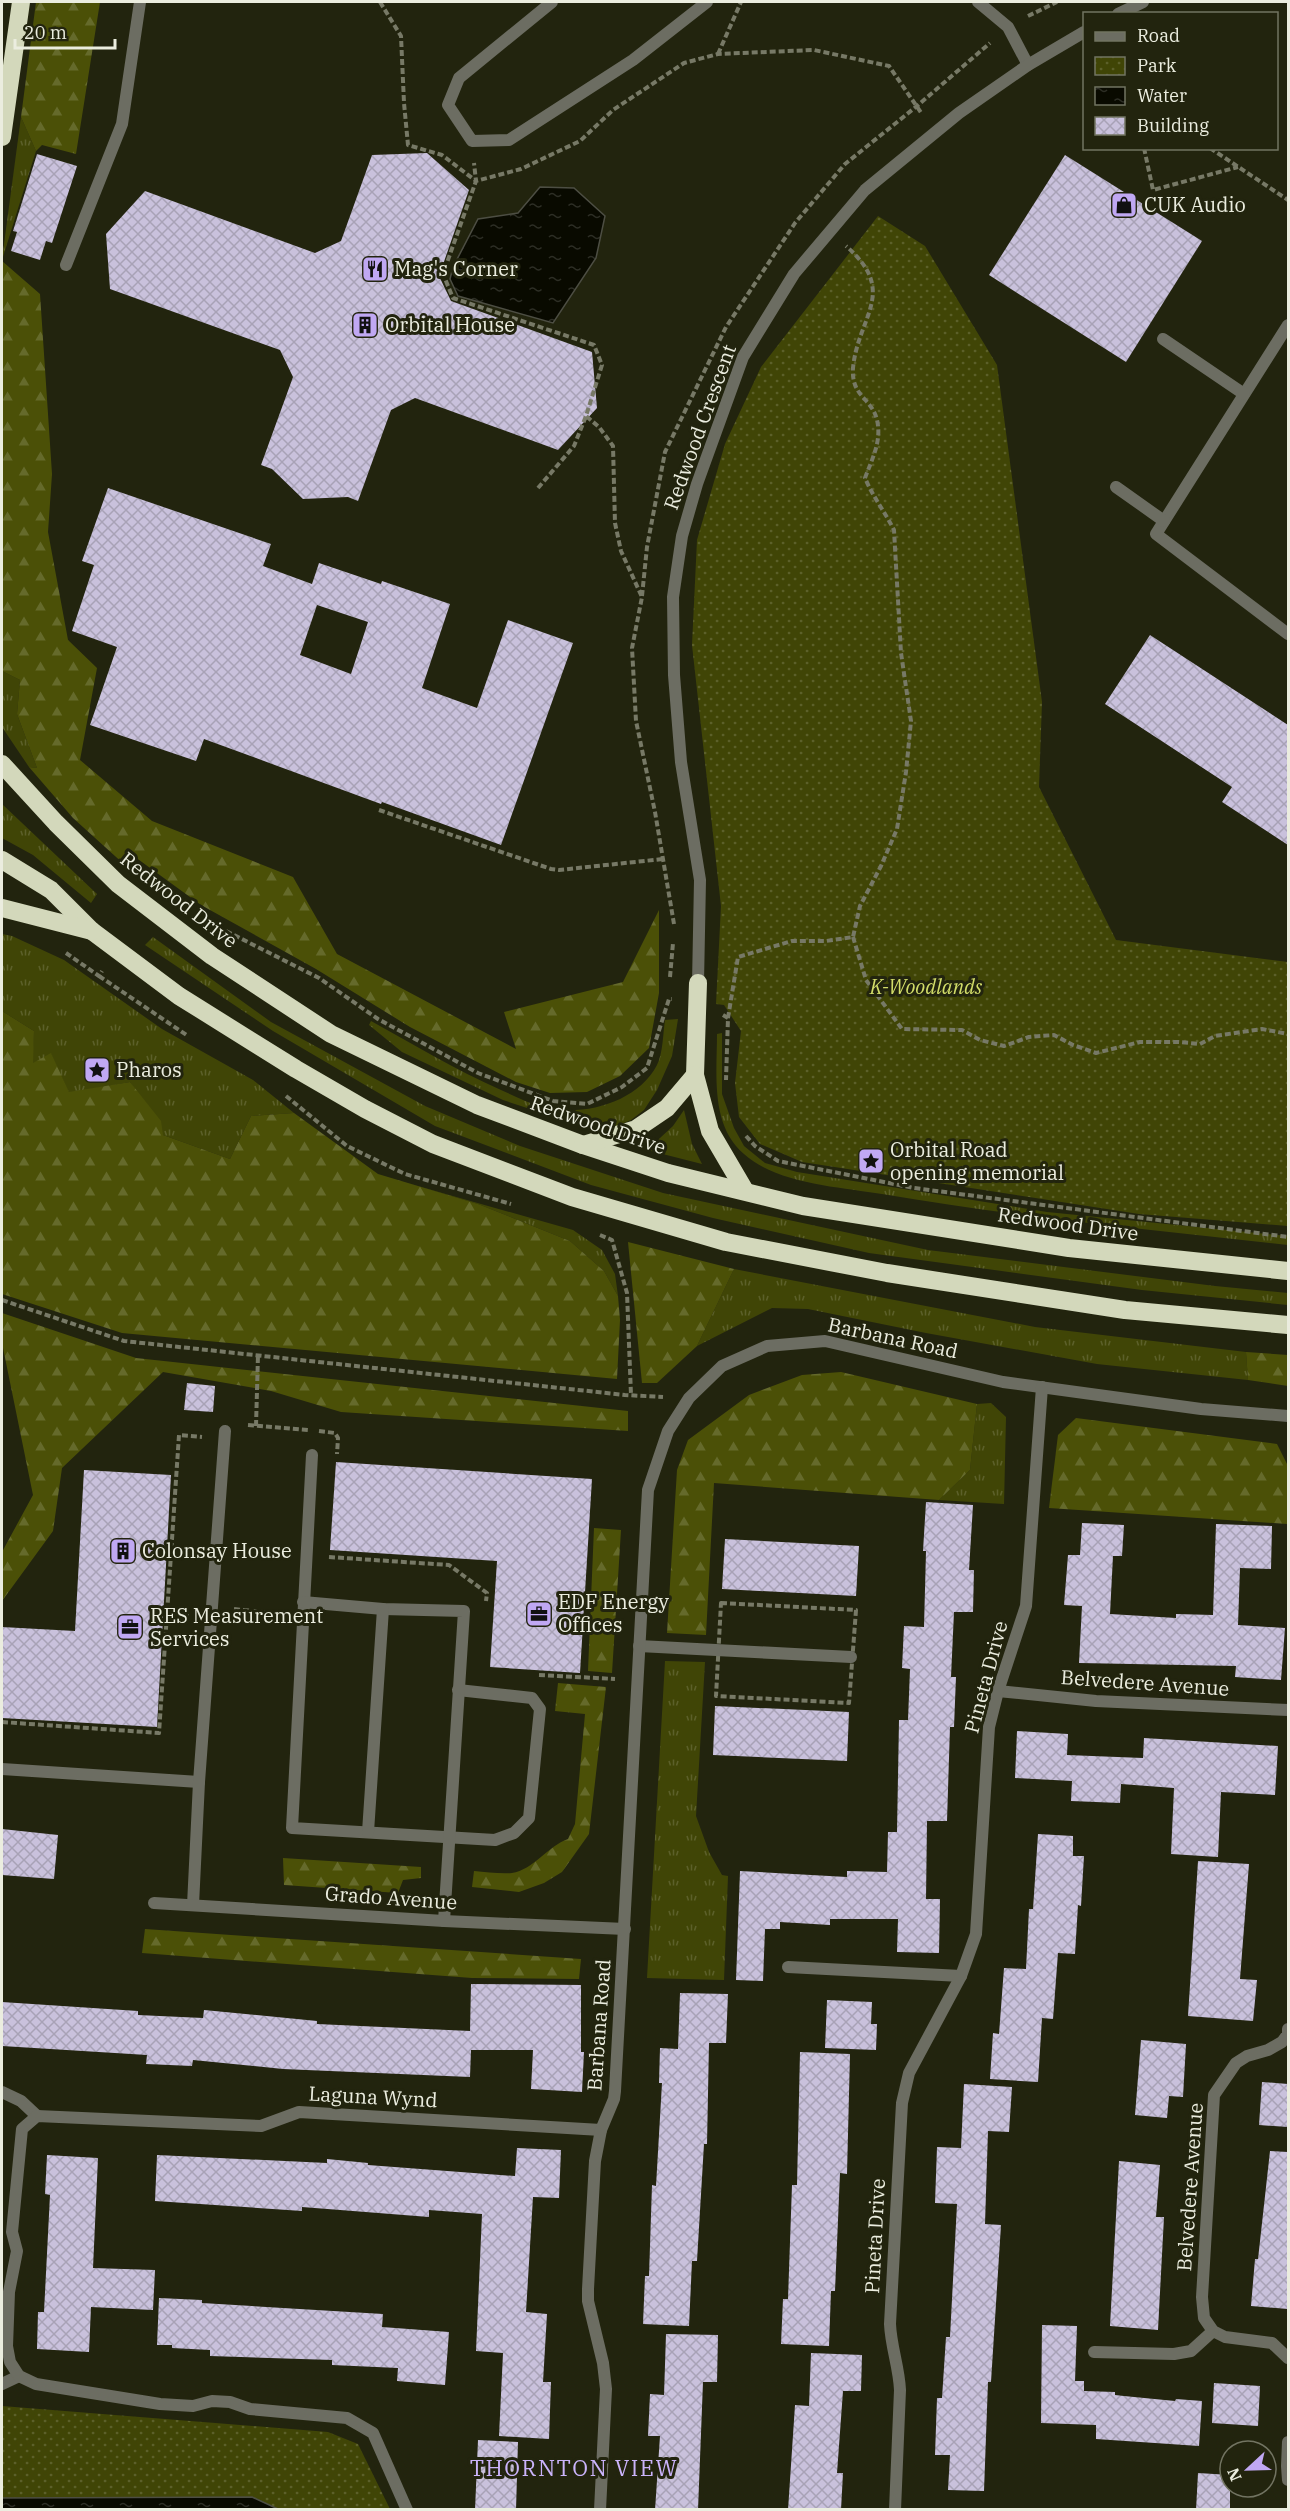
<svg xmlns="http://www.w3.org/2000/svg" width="1290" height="2511" viewBox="0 0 1290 2511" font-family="'IBM Plex Serif',serif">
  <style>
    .grass { fill: url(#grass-tufts) }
    .forest { fill: url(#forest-firs) }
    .park { fill: url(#park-dots) }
    .water { fill: url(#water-ripples); stroke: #4d4e43; stroke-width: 1.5 }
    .building { fill: url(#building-cross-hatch); fill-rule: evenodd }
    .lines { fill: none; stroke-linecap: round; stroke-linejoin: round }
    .path { stroke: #777966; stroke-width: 4; stroke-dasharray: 6 3; stroke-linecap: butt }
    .lane { stroke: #6c6d62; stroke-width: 12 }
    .street { stroke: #6c6d62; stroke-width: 12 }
    .highway { stroke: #d3d8bb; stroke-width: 18 }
    .labels { text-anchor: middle; stroke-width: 6; stroke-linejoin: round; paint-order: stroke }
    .poi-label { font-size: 20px; fill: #ebeddf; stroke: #22240e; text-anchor: start }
    .street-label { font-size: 20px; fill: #ebeddf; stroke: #22240e }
    .park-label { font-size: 20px; font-style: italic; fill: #d2dd69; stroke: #22240e }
    .quarter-label { font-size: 22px; letter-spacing: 1.5px; fill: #cab3fa; stroke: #22240e }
  </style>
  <defs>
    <pattern id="grass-tufts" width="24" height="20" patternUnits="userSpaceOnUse" patternTransform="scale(1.5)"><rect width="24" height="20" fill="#404506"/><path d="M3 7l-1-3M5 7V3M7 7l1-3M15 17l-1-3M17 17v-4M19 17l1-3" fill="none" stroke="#5c602a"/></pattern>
    <pattern id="forest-firs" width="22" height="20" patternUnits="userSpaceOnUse" patternTransform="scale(1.5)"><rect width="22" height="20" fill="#4b5007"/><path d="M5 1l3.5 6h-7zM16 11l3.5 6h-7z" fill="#656a2b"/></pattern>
    <pattern id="park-dots" width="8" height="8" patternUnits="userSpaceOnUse" patternTransform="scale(1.5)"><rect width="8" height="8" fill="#404506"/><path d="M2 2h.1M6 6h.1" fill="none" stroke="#5c602a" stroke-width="1.8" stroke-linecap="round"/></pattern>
    <pattern id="water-ripples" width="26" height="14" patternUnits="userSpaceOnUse" patternTransform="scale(1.5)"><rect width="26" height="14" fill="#090a00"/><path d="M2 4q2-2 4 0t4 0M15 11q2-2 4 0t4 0" fill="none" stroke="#2d2e25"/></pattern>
    <pattern id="building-cross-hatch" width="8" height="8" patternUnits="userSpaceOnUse" patternTransform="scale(1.5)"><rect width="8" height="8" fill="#c9c1dc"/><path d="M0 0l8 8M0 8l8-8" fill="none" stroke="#a8a2b6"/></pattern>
  </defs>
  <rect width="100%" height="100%" fill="#22240e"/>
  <g class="grass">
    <path d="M21,117L36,151L2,260V259Z"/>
    <path d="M2,671L20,680L17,714L37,768L29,767L2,727Z"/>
    <path d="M2,804L97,894L91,903L33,855L2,838Z"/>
    <path d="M2,934L12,936L64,960L162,1029L253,1080L294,1113L251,1116L230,1159L163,1135L130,1082L69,1093L51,1054L32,1064L34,1031L2,1011Z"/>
    <path d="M153,937L271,1022L425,1106L520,1146L663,1193L928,1250L1215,1286L1288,1293V1305L1142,1290L869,1253L713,1218L591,1185L435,1126L273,1031L145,945Z"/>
    <path d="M678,1019L672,1056L657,1090L644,1110L631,1120L612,1128L591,1129L503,1100L402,1052L369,1025L371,1021C414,1045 456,1070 501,1090C517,1097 536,1107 553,1109C590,1115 639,1100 657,1065C663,1053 663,1033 665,1020Z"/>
    <path d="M722,1033V1094L734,1128L744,1146L765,1163L797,1172L1047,1212L1288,1236V1245C1153,1230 1017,1217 882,1194C840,1187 777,1184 744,1154C710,1125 717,1074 717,1034Z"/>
    <path d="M684,1110L692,1144L702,1164L647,1150L673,1126Z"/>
    <path d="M407,1183L573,1230L602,1250L615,1274L618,1296L604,1271L570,1241L478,1204Z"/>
    <path d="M734,1269L1035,1327L1246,1352L1248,1380L1097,1364L926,1333L808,1309L772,1308L697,1346Z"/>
    <path d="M991,1403L1006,1417L1004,1504L939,1500L970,1470L977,1404Z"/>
    <path d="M665,1661L705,1662L696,1816L709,1852L722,1875L728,1876L724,1980L647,1978Z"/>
  </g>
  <g class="forest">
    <path d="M36,2H100L76,154L42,145L36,151L21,117Z"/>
    <path d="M2,261L40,294L52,474L48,532L68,640L97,668L80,760L152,821L293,877L337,954L516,1049L504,1012L623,982L659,910V993L649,1048L620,1076L587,1092L550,1093L516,1082L410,1027L316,969L201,905L135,857L126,866L73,818L29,767L37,768L17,714L20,680L2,671Z"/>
    <path d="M2,1011L34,1031L33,1063L51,1053L69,1092L130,1082L161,1121L163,1135L230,1159L251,1116L294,1113L378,1174L478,1204L570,1241L604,1271L618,1296L620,1320L617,1379L122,1333L2,1294Z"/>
    <path d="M628,1242L734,1269L697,1346L657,1383H642Z"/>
    <path d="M2,1313L136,1358L628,1411V1431L341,1412L271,1391L163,1372L62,1468L53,1531L2,1601V1552L33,1495L2,1343Z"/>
    <path d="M1246,1352L1288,1355V1386L1248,1380Z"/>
    <path d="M841,1372L977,1404L970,1470L939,1500L714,1483L706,1635L667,1633L677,1470L688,1440L749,1395L802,1375Z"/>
    <path d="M1076,1418L1277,1444L1288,1466L1287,1524L1049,1508L1058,1435Z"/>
    <path d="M594,1528L621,1530L612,1673L588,1671Z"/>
    <path d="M558,1683L606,1687L589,1834L562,1872L544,1883L519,1892L472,1887L474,1871C486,1872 500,1874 512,1873C533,1870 548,1846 568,1839L575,1824L585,1714L555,1711Z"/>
    <path d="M283,1858L421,1867V1878L403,1880L398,1893L284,1885Z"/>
    <path d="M145,1929L581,1959L579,1979L472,1978L142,1953Z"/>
  </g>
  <g class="park">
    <path d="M878,216L925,246L997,365L1042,702L1039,787L1116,940L1288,962V1226L1139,1214L802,1162L760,1144L739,1117L735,1083L741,1031L724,1005L716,1004L721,906L692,645L697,540L725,444L761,367Z"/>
    <path d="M2,2406L328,2432L358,2444L390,2509H2Z"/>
  </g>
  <g class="water">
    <path d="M540,187L574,188L605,216L596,258L553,323L458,296L450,279L453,267L478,219L518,213Z"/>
    <path d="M252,2497L278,2509H2V2498Z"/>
  </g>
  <g class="building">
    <path d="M427,153L469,190L439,276L451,301L592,352L597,408L558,450L415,398L391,410L358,501L348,497L303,499L272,469L261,465L293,377L280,350L110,289L106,234L145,191L315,253L341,241L372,155Z"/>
    <path d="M37,154L77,166L52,243L46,241L40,260L11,251L17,232L13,231Z"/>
    <path d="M1065,155L1202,241L1126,362L989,275Z"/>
    <path d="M108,488L271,544L263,566L312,584L319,563L381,584L382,581L450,604L422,688L477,708L508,620L573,643L501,845L382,802L381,804L204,739L196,761L90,725L117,647L72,631L94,565L82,561ZM317,605L368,622L351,674L300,655Z"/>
    <path d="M1150,635L1288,725V845L1222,802L1232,787L1105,704Z"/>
    <path d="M187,1383L215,1386L213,1412L184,1410Z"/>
    <path d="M336,1462L592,1479L580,1673L490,1667L497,1561L330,1550Z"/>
    <path d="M84,1470L171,1475L157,1727L2,1718V1627L75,1631Z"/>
    <path d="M926,1502L973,1505L969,1570H974L973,1612H954L951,1677H956L954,1727H950L947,1821H927L926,1899H940L939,1953L897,1952L898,1919H830V1925L780,1922V1929H765L763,1981L736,1980L740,1871L847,1877V1871L887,1872L888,1832H897L899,1720H908L910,1669L902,1668L904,1626L924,1627L926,1551H923Z"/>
    <path d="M1082,1523L1124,1525L1122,1556H1113L1110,1614L1176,1618V1614L1213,1615L1216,1524L1272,1526L1271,1569L1240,1568L1238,1625L1285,1628L1281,1680L1235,1677L1236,1666L1079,1663L1082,1606L1064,1605L1068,1555H1080Z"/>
    <path d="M725,1539L859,1546L856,1596L722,1589Z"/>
    <path d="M715,1706L849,1712L847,1761L713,1755Z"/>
    <path d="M1017,1731L1068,1734L1067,1755L1143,1758L1144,1738L1278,1746L1275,1795L1221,1792L1218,1857L1171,1854L1174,1788L1121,1784L1120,1803L1071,1801L1072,1781L1015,1778Z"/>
    <path d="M2,1829L58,1835L54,1879L2,1875Z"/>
    <path d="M1038,1834L1073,1836V1856H1084L1081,1906L1078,1905L1075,1954L1058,1953L1053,2019L1042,2018L1038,2082L990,2079L993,2033L999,2034L1004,1968L1026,1969L1029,1909H1033Z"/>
    <path d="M1198,1861L1249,1864L1240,1979L1257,1980L1253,2021L1188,2016Z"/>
    <path d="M471,1984L581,1985V2052H584L582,2092L531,2089L533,2050H471L470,2077L283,2069L193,2060L192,2066L146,2064L147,2055L2,2046V2002L138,2011V2015L203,2018L204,2010L317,2021V2024L470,2031Z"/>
    <path d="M680,1993L728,1994L726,2043H709L707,2144H704L697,2261H692L689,2326L643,2324L645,2276H649L652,2185L656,2186L662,2083H659L660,2048L678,2049Z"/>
    <path d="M827,2000L872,2002L871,2024H877L876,2050L825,2048Z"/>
    <path d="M1141,2040L1186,2044L1183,2097L1169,2096L1167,2118L1135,2115Z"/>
    <path d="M800,2052L850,2054L847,2174L840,2173L835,2291H831L829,2346L781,2344L783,2299H788L792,2185H797Z"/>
    <path d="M1262,2082L1288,2084V2127L1259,2125Z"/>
    <path d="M964,2084L1012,2087L1009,2132L988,2131L985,2224L1001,2225L991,2382H988L984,2491L948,2490L950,2455H935L937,2398H942L946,2337H950L957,2204L935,2203L937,2147L961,2148Z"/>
    <path d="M517,2148L561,2150L559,2198L533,2197L526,2312L547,2314L543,2382H551L549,2439L499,2436L503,2353L476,2351L482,2214L429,2210V2217L302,2207V2211L155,2201L157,2155L327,2163V2159L368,2163V2165L515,2176Z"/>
    <path d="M1270,2151L1288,2152V2309L1251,2306L1255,2259H1258Z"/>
    <path d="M47,2155L98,2158L93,2268L155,2270L153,2310L91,2307L89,2352L37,2349L38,2312H44L50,2195L45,2194Z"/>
    <path d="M1119,2161L1160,2165L1156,2217H1164L1158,2330L1110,2326Z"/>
    <path d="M159,2298L202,2300V2303L383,2314L382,2327L449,2332L445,2385L397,2381L398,2368L332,2365V2360L210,2356V2350L172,2348V2345H157Z"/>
    <path d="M1042,2325L1077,2326L1075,2381H1084V2391L1115,2392V2395L1124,2396L1175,2401L1176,2399L1202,2401L1199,2446L1096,2439V2425L1041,2423Z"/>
    <path d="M666,2334L718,2335L717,2382H703L698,2510H655L660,2436H648L650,2394L664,2395Z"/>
    <path d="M811,2353L862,2355L861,2391H843L837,2473H843L841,2510H788L795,2405L809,2406Z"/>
    <path d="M1214,2383L1260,2386L1258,2426L1212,2423Z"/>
    <path d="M478,2440L518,2442L516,2510H475Z"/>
    <path d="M1198,2473L1230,2475V2510H1196Z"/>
  </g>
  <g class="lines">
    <g class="path">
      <path d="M380,2L401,36L404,103L408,145L442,155L476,181L474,163"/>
      <path d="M1028,16L1057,2"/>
      <path d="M718,54L741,2"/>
      <path d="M1144,148L1153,190L1238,167"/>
      <path d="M1210,148L1288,200"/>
      <path d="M538,488L574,446L586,416"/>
      <path d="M642,596L647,547L665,452L726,327L795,223L845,164L917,106L990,43"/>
      <path d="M379,810L551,869L559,870L663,859"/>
      <path d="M674,924L655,812L636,721L632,648L642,597L621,551L615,523L613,446L599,427L586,416L602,365L594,345L453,298L443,274L476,181L521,169L580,141L613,110L684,63L718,54L814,50L889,66L922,114"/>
      <path d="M226,931L319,978L378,1019L478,1073L553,1101L587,1104L622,1087L647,1068L669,999H672"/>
      <path d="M853,937L866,980L902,1029L962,1030L980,1040L1004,1046L1029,1037L1054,1035L1073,1045L1096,1053L1140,1042H1179L1200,1044L1215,1036L1262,1029L1288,1034"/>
      <path d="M66,953L99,976L102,971"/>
      <path d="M99,976L188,1036"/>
      <path d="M670,977L673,943"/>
      <path d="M723,1015L728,1018L726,1080"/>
      <path d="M728,1018L738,957L792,941H826L853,937L860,906L881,866L897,829L906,772L911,721L901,653L894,530C885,512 873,497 865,478C872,459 882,441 877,420C872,398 851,397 853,368C858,316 899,292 846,246"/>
      <path d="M286,1096L347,1146L405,1174L511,1204"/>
      <path d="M746,1136L755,1146L778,1161L914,1188L1288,1237"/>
      <path d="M600,1235L612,1240L627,1293L631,1395"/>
      <path d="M2,1300L124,1341L625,1395L663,1397"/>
      <path d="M248,1425L309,1430"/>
      <path d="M256,1426L258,1355"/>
      <path d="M319,1431L335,1433L338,1438L337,1454"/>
      <path d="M329,1557L449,1565L487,1593L486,1601"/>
      <path d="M721,1603L856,1610L849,1703L716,1696Z"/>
      <path d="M234,1609L281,1614"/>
      <path d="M167,1616H189"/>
      <path d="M539,1675L615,1679"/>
      <path d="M2,1722L159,1733L179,1435L202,1437"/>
    </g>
    <g class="lane">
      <path d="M552,2L459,78L448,105L472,141L509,140L633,60L707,2"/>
      <path d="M66,265L122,124L140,2"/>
      <path d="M1288,325L1156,534L1288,634"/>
      <path d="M1163,339L1244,394"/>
      <path d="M1116,487L1164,521"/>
      <path d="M312,1455L292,1828L495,1840L514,1833L529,1818L540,1709L532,1698L458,1690"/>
      <path d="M303,1602L383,1609L464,1611L444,1921"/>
      <path d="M2,1769L199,1782"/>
      <path d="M368,1832L383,1609"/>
      <path d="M193,1905L199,1782L225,1431"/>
    </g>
    <g class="street">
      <path d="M978,2L1008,27L1028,65"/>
      <path d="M1118,14L1143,2"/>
      <path d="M698,983L700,880L681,762L674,675L673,597L682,536L697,484L743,357L794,274L865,190L959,113L1028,65L1084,32"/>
      <path d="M639,1646L851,1657"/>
      <path d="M998,1691L1096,1701L1288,1710"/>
      <path d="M154,1903L444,1921L625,1929"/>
      <path d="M788,1967L961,1976"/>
      <path d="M1288,2029V2034L1282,2042L1268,2050L1247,2056L1236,2063L1214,2095L1202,2297L1204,2318L1213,2331L1225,2337L1272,2343L1288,2358"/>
      <path d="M2,2092L21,2101L37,2116"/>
      <path d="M1094,2352L1174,2354L1191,2351L1213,2331"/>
      <path d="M2,2384L19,2376"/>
      <path d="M1288,2442L1287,2466L1288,2480"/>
      <path d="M407,2510L373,2433L347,2418L250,2409L230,2402L212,2401L193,2406L160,2404L36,2384L19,2376L10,2362L7,2346L9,2292L17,2251L12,2232L22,2129L37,2116L261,2126L299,2112L601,2130"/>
      <path d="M600,2510L606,2389L603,2363L588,2301V2289L595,2161L601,2130L614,2099L615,2091L648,1490L668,1431L689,1398L722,1366L767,1346L825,1341L1003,1382L1201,1409L1288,1416"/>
      <path d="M895,2510L900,2390C899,2367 891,2347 890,2324L902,2103L909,2073L961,1976L976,1934L989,1727L998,1691L1026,1606L1042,1387"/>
    </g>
    <g class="highway">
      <path d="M2,137L21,2"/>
      <path d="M2,764L56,823L118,884L212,956L331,1034L477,1105L583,1145L668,1173L803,1206L1069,1248L1288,1271"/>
      <path d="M2,860L51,890L92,931L179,996L296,1069L365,1109L433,1144L572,1197L726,1242L887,1273L1125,1310L1288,1325"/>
      <path d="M2,908L92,931"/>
      <path d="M698,983L695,1075L710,1131L744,1189"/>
      <path d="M583,1145L636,1129L667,1108L695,1075"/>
    </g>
  </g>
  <defs>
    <symbol id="shop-square" viewBox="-11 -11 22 22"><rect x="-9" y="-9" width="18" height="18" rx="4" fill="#c0a8f3" stroke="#22240e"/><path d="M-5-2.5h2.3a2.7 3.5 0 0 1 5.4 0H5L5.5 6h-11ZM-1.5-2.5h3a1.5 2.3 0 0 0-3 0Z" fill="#111"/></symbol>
    <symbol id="restaurant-square" viewBox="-11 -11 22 22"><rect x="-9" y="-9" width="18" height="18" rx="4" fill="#c0a8f3" stroke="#22240e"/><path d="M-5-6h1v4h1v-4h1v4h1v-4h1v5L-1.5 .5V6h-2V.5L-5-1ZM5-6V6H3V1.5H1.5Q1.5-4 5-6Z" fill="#111"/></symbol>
    <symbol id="building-square" viewBox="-11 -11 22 22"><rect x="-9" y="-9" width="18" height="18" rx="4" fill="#c0a8f3" stroke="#22240e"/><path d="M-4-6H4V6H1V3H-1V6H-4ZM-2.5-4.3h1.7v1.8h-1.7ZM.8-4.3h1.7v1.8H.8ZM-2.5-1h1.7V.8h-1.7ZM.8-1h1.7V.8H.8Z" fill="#111"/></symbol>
    <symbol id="sight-square" viewBox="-11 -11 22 22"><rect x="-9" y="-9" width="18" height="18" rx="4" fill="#c0a8f3" stroke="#22240e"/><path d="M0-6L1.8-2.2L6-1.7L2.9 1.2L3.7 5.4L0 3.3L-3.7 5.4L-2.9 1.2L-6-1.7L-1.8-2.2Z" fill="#111"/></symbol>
    <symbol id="office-square" viewBox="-11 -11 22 22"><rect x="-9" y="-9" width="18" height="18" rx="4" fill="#c0a8f3" stroke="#22240e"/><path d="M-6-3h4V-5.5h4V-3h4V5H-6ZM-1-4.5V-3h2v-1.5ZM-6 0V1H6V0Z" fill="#111"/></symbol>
  </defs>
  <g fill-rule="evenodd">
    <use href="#shop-square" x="1109" y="190" width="30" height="30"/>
    <use href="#restaurant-square" x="360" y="254" width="30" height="30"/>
    <use href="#building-square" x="350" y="310" width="30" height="30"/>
    <use href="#sight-square" x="82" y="1055" width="30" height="30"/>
    <use href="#sight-square" x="856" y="1146" width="30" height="30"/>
    <use href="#building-square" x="108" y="1536" width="30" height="30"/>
    <use href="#office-square" x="524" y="1599" width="30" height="30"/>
    <use href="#office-square" x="115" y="1612" width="30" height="30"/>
  </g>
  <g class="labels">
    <g class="poi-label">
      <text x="1144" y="212">CUK Audio</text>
      <text x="394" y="276">Mag's Corner</text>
      <text x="385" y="332">Orbital House</text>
      <text x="116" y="1077">Pharos</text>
      <text x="890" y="1157">Orbital Road<tspan x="890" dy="23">opening memorial</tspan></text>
      <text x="142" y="1558">Colonsay House</text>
      <text x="558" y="1609">EDF Energy<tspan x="558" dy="23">Offices</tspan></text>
      <text x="150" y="1623">RES Measurement<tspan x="150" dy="23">Services</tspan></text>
    </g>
    <g class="street-label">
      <text transform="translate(700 427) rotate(-70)" y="7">Redwood Crescent</text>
      <text transform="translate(179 900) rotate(38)" y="7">Redwood Drive</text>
      <text transform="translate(598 1125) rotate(19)" y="7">Redwood Drive</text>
      <text transform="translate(1068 1224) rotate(8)" y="7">Redwood Drive</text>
      <text transform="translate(893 1338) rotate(12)" y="7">Barbana Road</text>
      <text transform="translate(986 1677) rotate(-75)" y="7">Pineta Drive</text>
      <text transform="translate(1145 1683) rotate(4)" y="7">Belvedere Avenue</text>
      <text transform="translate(391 1898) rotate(4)" y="7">Grado Avenue</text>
      <text transform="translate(599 2025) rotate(-86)" y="7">Barbana Road</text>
      <text transform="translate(373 2097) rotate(3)" y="7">Laguna Wynd</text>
      <text transform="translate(1190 2187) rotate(-86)" y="7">Belvedere Avenue</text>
      <text transform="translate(875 2236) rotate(-87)" y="7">Pineta Drive</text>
    </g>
    <g class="park-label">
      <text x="926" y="994">K-Woodlands</text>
    </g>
    <g class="quarter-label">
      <text x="574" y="2476">THORNTON VIEW</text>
    </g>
  </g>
  <rect width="1290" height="2511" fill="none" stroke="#ebeddf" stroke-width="6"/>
  <rect x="1083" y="12" width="195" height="138" fill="#22240e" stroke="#727462" stroke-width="1.5"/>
  <rect x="1095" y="32" width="30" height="9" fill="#6c6d62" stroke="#727462" stroke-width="1.5"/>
  <text x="1137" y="42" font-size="18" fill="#ebeddf">Road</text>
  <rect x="1095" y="57" width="30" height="18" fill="url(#park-dots)" stroke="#727462" stroke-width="1.5"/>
  <text x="1137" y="72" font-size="18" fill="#ebeddf">Park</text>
  <rect x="1095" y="87" width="30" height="18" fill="url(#water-ripples)" stroke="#727462" stroke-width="1.5"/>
  <text x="1137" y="102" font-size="18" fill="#ebeddf">Water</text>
  <rect x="1095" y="117" width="30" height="18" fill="url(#building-cross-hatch)" stroke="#727462" stroke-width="1.5"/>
  <text x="1137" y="132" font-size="18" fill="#ebeddf">Building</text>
  <g transform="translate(1248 2469) rotate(248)"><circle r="28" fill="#22240e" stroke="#727462" stroke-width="1.5"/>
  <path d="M0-4.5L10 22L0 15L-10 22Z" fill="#c0a8f3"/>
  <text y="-9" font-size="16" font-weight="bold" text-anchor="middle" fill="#ebeddf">N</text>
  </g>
  <path d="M15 39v9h100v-9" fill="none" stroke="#ebeddf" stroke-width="3"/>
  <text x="24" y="39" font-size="18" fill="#ebeddf" stroke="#22240e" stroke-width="4.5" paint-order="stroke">20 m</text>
</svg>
